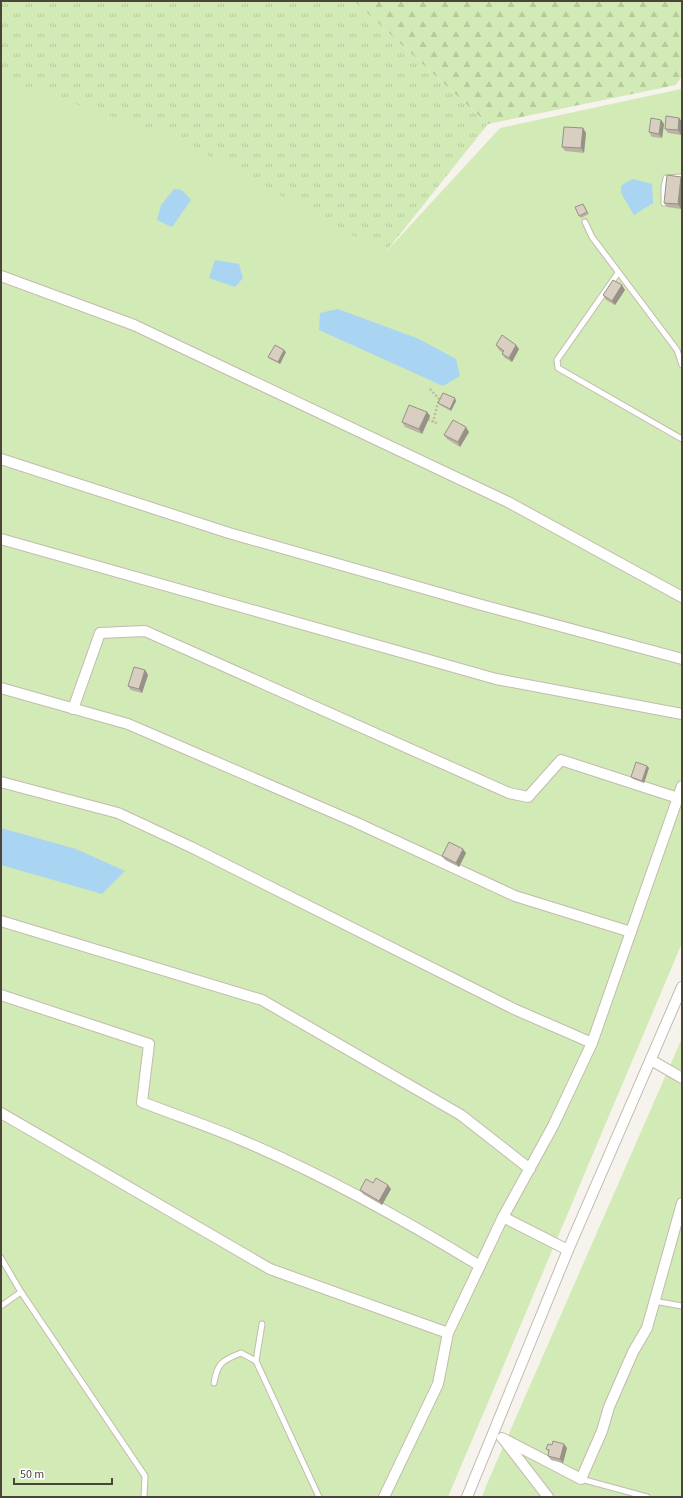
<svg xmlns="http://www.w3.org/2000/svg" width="683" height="1498" viewBox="0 0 683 1498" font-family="'Source Sans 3',sans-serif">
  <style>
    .grass { fill: url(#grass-tufts) }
    .forest { fill: url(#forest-firs) }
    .green { fill: #d2eab5 }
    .water { fill: #a9d4f2 }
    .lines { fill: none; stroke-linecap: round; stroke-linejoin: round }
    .lane-casing { stroke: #c2bbae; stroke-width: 7 }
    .street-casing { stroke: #c2bbae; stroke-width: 12 }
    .path { stroke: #c4b79f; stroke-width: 2.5; stroke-dasharray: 2 2; stroke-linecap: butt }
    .lane { stroke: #fff; stroke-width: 5 }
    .street { stroke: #fff; stroke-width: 10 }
    .wall { fill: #bab2a6 }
    .shaded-wall { fill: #979187 }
    .building { fill: #d8cfc1; stroke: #979187 }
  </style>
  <defs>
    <pattern id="grass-tufts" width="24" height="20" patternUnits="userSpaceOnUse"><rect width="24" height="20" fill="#d2eab5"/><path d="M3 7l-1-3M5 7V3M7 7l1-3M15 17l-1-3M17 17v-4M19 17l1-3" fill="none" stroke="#b6ca9c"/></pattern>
    <pattern id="forest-firs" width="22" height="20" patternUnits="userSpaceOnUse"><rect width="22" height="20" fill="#d2eab5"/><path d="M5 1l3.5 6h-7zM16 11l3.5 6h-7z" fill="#b6ca9c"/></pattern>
  </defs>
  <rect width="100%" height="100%" fill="#f6f3ec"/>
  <path class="grass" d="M1,1H354L488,124L385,253L1,105Z"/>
  <path class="forest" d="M354,1H682V76L676,85L488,124Z"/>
  <g class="green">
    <path d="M1,78L180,140L385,253L500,128L681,89L682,87V943L448,1497H1Z"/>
    <path d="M682,1038V1497H482L486,1486Z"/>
  </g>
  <g class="water">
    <path d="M633,179L652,184L653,203L634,215L621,193V186L625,183Z"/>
    <path d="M174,189L182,190L191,200L172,227L157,220L161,205Z"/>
    <path d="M215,260L239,264L243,278L235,287L209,278Z"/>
    <path d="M338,309L419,339L456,359L460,376L443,386L319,330L320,313Z"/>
    <path d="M1,828L76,849L125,871L102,894L1,865Z"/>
  </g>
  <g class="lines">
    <defs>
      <g id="lane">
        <path d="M664,203V187L666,178L682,177"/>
        <path d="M585,222L592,237L677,350L682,365"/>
        <path d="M618,273L557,360L558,368L682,439"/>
        <path d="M1,1258L21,1292L145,1476L144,1497"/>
        <path d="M654,1301L682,1306"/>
        <path d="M1,1306L21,1292"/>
        <path d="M262,1324L256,1361L319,1497"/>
        <path d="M214,1383C217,1363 223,1360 241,1353L256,1361"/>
        <path d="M581,1479L647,1497"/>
      </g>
      <g id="street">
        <path d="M1,276L134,325L508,502L682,597"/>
        <path d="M1,459L229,533L478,604L682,659"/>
        <path d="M1,539L496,679L682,714"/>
        <path d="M1,688L128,724L355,822L515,896L631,932"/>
        <path d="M73,709L100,633L145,631L509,793L528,797L561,760L678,798"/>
        <path d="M1,782L118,813L193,848L514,1009L592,1043"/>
        <path d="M1,921L262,1000L461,1115L530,1169"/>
        <path d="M1,995L149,1044L142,1102C175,1115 209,1126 241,1140C324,1175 403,1219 480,1266"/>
        <path d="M651,1060L682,1078"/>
        <path d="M1,1113L270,1269L448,1333"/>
        <path d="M503,1217L568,1250"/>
        <path d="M502,1438L581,1479L602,1431L609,1407L633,1352L647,1328L682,1203"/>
        <path d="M504,1440L548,1497"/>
        <path d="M384,1497L438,1384L448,1333L503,1217L553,1126L592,1043L682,786"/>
        <path d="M467,1497L568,1250L682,987"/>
      </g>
    </defs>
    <use href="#lane" class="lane-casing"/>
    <use href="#street" class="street-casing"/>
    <g class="path">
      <path d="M430,389L439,399L433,422"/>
      <path d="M428,419L438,424"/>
    </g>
    <use href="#lane" class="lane"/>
    <use href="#street" class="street"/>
  </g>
  <g class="wall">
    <path d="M679,118L682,122L681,135L668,133L665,129Z"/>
    <path d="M661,120L664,124L662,138L652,137L649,132Z"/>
    <path d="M583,128L586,133L584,153L565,151L562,147Z"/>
    <path d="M681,177L682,179V197L681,209L667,207L664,203Z"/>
    <path d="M583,204L589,214L581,218L579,216Z"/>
    <path d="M625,290L615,305L606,300L603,295Z"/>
    <path d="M496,345L519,349L512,362L505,358L502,354L503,353L499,350Z"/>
    <path d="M286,352L280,364L270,359L268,357Z"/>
    <path d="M456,401L451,411L440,405L438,403Z"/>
    <path d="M427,412L430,416L422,434L405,427L402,422Z"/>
    <path d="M469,432L460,447L447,439L444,435Z"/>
    <path d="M145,670L148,675L142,693L131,690L128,686Z"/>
    <path d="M647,766L649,768L644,783L633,779L631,777Z"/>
    <path d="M466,853L459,867L445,860L442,856Z"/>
    <path d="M373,1183L391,1189L382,1205L363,1194L360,1190Z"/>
    <path d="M567,1448L563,1463L551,1460L548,1456L549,1452L546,1449Z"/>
  </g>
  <g class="shaded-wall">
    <path d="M679,118L682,122L681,135L678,130Z"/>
    <path d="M661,120L664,124L662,138L659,134Z"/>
    <path d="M583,128L586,133L584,153L581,148Z"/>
    <path d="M681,177L682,179V197L681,209L678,204Z"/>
    <path d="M622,285L625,290L615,305L612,301Z"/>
    <path d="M516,345L519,349L512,362L509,358Z"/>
    <path d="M284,350L286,352L280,364L278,362Z"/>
    <path d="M455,398L456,401L451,411L450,409Z"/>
    <path d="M427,412L430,416L422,434L419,429Z"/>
    <path d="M466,427L469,432L460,447L458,442Z"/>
    <path d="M145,670L148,675L142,693L139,689Z"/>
    <path d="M647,766L649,768L644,783L642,781Z"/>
    <path d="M463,849L466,853L459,867L456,863Z"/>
    <path d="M388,1185L391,1189L382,1205L379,1201Z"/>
    <path d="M564,1444L567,1448L563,1463L560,1459Z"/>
  </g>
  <g class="building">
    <path d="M666,116L679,118L678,130L665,129Z"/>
    <path d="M651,118L661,120L659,134L649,132Z"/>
    <path d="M564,127L583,128L581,148L562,147Z"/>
    <path d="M667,175L681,177L678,204L664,203Z"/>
    <path d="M583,204L587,212L579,216L575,207Z"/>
    <path d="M613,280L622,285L612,301L603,295Z"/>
    <path d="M502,335L516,345L509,358L502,354L504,351L496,345Z"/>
    <path d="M275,345L284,350L278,362L268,357Z"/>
    <path d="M443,393L455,398L450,409L438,403Z"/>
    <path d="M409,405L427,412L419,429L402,422Z"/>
    <path d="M453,420L466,427L458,442L444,435Z"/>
    <path d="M134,667L145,670L139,689L128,686Z"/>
    <path d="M636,762L647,766L642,781L631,777Z"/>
    <path d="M449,842L463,849L456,863L442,856Z"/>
    <path d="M376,1178L388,1185L379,1201L360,1190L366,1179L373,1183Z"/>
    <path d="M553,1441L564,1444L560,1459L548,1456L549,1450L546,1449L548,1444L552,1445Z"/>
  </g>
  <rect width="683" height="1498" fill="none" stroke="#4b4439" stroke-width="4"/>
  <path d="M14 1478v6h98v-6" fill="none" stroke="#4b4439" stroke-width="2"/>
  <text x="20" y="1478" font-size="12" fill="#4b4439" stroke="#ffffff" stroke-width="3" paint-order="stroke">50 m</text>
</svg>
